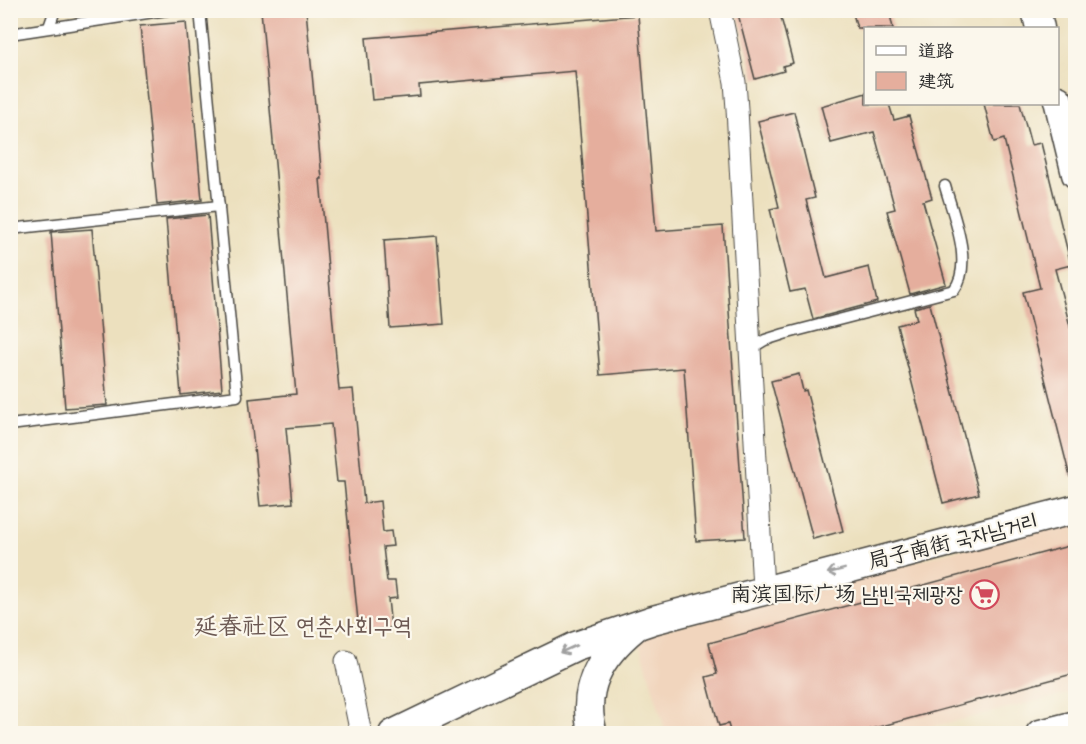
<svg xmlns="http://www.w3.org/2000/svg" width="1086" height="744" viewBox="0 0 1086 744" font-family="'Indie Flower','LXGW WenKai TC','Poor Story',sans-serif">
  <style>
    .built { fill: #f1d5bd }
    .building { fill: #e5ae9d }
    .lines { fill: none; stroke-linecap: round; stroke-linejoin: round }
    .lane-casing { stroke: #484641; stroke-width: 13 }
    .street-casing { stroke: #484641; stroke-width: 23 }
    .secondary-casing { stroke: #484641; stroke-width: 31 }
    .lane { stroke: #fff; stroke-width: 10 }
    .street { stroke: #fff; stroke-width: 21 }
    .secondary { stroke: #fff; stroke-width: 28 }
    .oneway { stroke: #a0a0a0 }
    .labels { text-anchor: middle; stroke-width: 4.5; stroke-linejoin: round; paint-order: stroke }
    .street-label { font-size: 21px; fill: #2b2b2b; stroke: #fbf7ec }
    .poi-label { font-size: 21px; fill: #2b2b2b; stroke: #fbf7ec; text-anchor: end }
    .quarter-label { font-size: 24px; fill: #6c5953; stroke: #fbf7ec }
  </style>
  <rect width="100%" height="100%" fill="#fbf7ec"/>
  <filter id="ink" filterUnits="userSpaceOnUse"><feTurbulence type="fractalNoise" baseFrequency=".0167" numOctaves="2"/><feDisplacementMap in="SourceGraphic" scale="12" xChannelSelector="R" yChannelSelector="G"/><feConvolveMatrix kernelMatrix="1 2 1 2 8 2 1 2 1" color-interpolation-filters="sRGB"/></filter>
  <filter id="wash" filterUnits="userSpaceOnUse"><feTurbulence type="fractalNoise" baseFrequency=".008" numOctaves="4" result="noise"/><feDisplacementMap in="SourceGraphic" scale="24" xChannelSelector="R" yChannelSelector="G"/><feGaussianBlur stdDeviation="1.35" result="paint"/><feColorMatrix in="noise" values="0 0 0 0 0 0 0 0 0 0 0 0 0 0 0 0 0 1.4 0 .05"/><feComposite in="paint" operator="in"/></filter>
  <g filter="url(#wash)">
    <rect width="100%" height="100%" fill="#ece0be"/>
    <path class="built" d="M1075,518V692L906,733H666L638,637Z"/>
    <g id="blocks">
      <g class="building">
        <path d="M261,10H306L322,179H320L339,390L353,389L364,503L380,501L383,532L391,531L393,546L383,547L387,581H395L397,598L388,599L391,628L359,631L344,482H337L331,424L286,428L293,503L260,506L249,399L296,394Z"/>
        <path d="M737,10H779L793,63L783,66L784,71L755,79Z"/>
        <path d="M852,10H889L893,28H857Z"/>
        <path d="M638,15L656,231L723,226L745,538L696,541L684,368L600,375L575,71L419,85L420,96L372,100L366,38Z"/>
        <path d="M186,22L202,200L157,205L140,26Z"/>
        <path d="M866,93V104H889L894,120L909,116L932,198L923,201L946,284L910,294L887,211L895,209L874,132L831,143L821,106Z"/>
        <path d="M984,104H1020L1031,145L1041,143L1071,265L1055,269L1076,349V476L1070,477L1023,292L1040,288L1004,139L994,142Z"/>
        <path d="M794,112L815,198L806,200L826,278L869,267L877,302L813,319L805,289L790,292L770,209L779,207L758,121Z"/>
        <path d="M208,215L222,390L181,395L166,219Z"/>
        <path d="M92,229L107,405L65,408L51,232Z"/>
        <path d="M437,236L444,324L390,328L384,240Z"/>
        <path d="M930,304L979,494L943,503L897,325L917,320L914,308Z"/>
        <path d="M799,374L803,391L806,390L843,531L813,539L771,381Z"/>
        <path d="M1076,544V673L853,734H731L728,724L719,726L706,677L717,674L709,643Z"/>
      </g>
    </g>
  </g>
  <g filter="url(#ink)">
    <use href="#blocks" fill-opacity="0" stroke="#484641" stroke-width="1.5"/>
    <g class="lines">
      <defs>
        <g id="lane">
          <path d="M49,27L55,10"/>
          <path d="M10,34L167,10"/>
          <path d="M10,229L219,206"/>
          <path d="M750,349L765,340L784,334L954,290C974,264 953,215 945,186"/>
          <path d="M10,425L237,396L200,10"/>
        </g>
        <g id="street">
          <path d="M720,10L735,82L737,109L763,589"/>
          <path d="M346,661L361,734"/>
        </g>
        <g id="secondary">
          <path d="M1036,10L1040,28"/>
          <path d="M1058,100L1076,174"/>
          <path d="M393,734L576,646L653,620L1076,509"/>
          <path d="M593,734C580,689 600,656 634,628"/>
          <path d="M1040,734L1076,725"/>
        </g>
      </defs>
      <use href="#lane" class="lane-casing"/>
      <use href="#street" class="street-casing"/>
      <use href="#secondary" class="secondary-casing"/>
      <use href="#lane" class="lane"/>
      <use href="#street" class="street"/>
      <use href="#secondary" class="secondary"/>
    </g>
    <defs><path id="oneway-shaft" d="M-6 0H5M1.5-3L5.5 0L1.5 3" fill="none" stroke-width="1.6" stroke-linecap="round" stroke-linejoin="round" transform="scale(1.5)"/></defs>
    <g class="oneway">
      <use href="#oneway-shaft" transform="translate(836 571) rotate(166)"/>
      <use href="#oneway-shaft" transform="translate(568 649) rotate(156)"/>
    </g>
  </g>
  <defs>
    <symbol id="supermarket-ring" viewBox="-11 -11 22 22"><circle r="9.5" fill="#fbf7ec" stroke="#d1495b" stroke-width="1.5"/><path d="M-6-5.5h2.5l.6 2H6L4.5 2H-2.5L-4.4-4H-6ZM-1.5 3.2a1.3 1.3 0 1 0 .1 0ZM3 3.2a1.3 1.3 0 1 0 .1 0Z" fill="#d1495b"/></symbol>
  </defs>
  <g fill-rule="evenodd">
    <use href="#supermarket-ring" x="968" y="578" width="33" height="33"/>
  </g>
  <g class="labels">
    <g class="street-label">
      <text transform="translate(953 541) rotate(-14)" y="7">局子南街 국자남거리</text>
    </g>
    <g class="poi-label">
      <text x="963" y="601">南滨国际广场 남빈국제광장</text>
    </g>
    <g class="quarter-label">
      <text x="303" y="634">延春社区 연춘사회구역</text>
    </g>
  </g>
  <rect width="1086" height="744" fill="none" stroke="#fbf7ec" stroke-width="36"/>
  <rect x="864" y="27" width="195" height="78" fill="#fbf7ec" stroke="#a8a59f" stroke-width="1.5"/>
  <rect x="876" y="46" width="30" height="9" fill="#ffffff" stroke="#a8a59f" stroke-width="1.5"/>
  <text x="918" y="57" font-size="18" fill="#2b2b2b">道路</text>
  <rect x="876" y="72" width="30" height="18" fill="#e5ae9d" stroke="#a8a59f" stroke-width="1.5"/>
  <text x="918" y="87" font-size="18" fill="#2b2b2b">建筑</text>
</svg>
